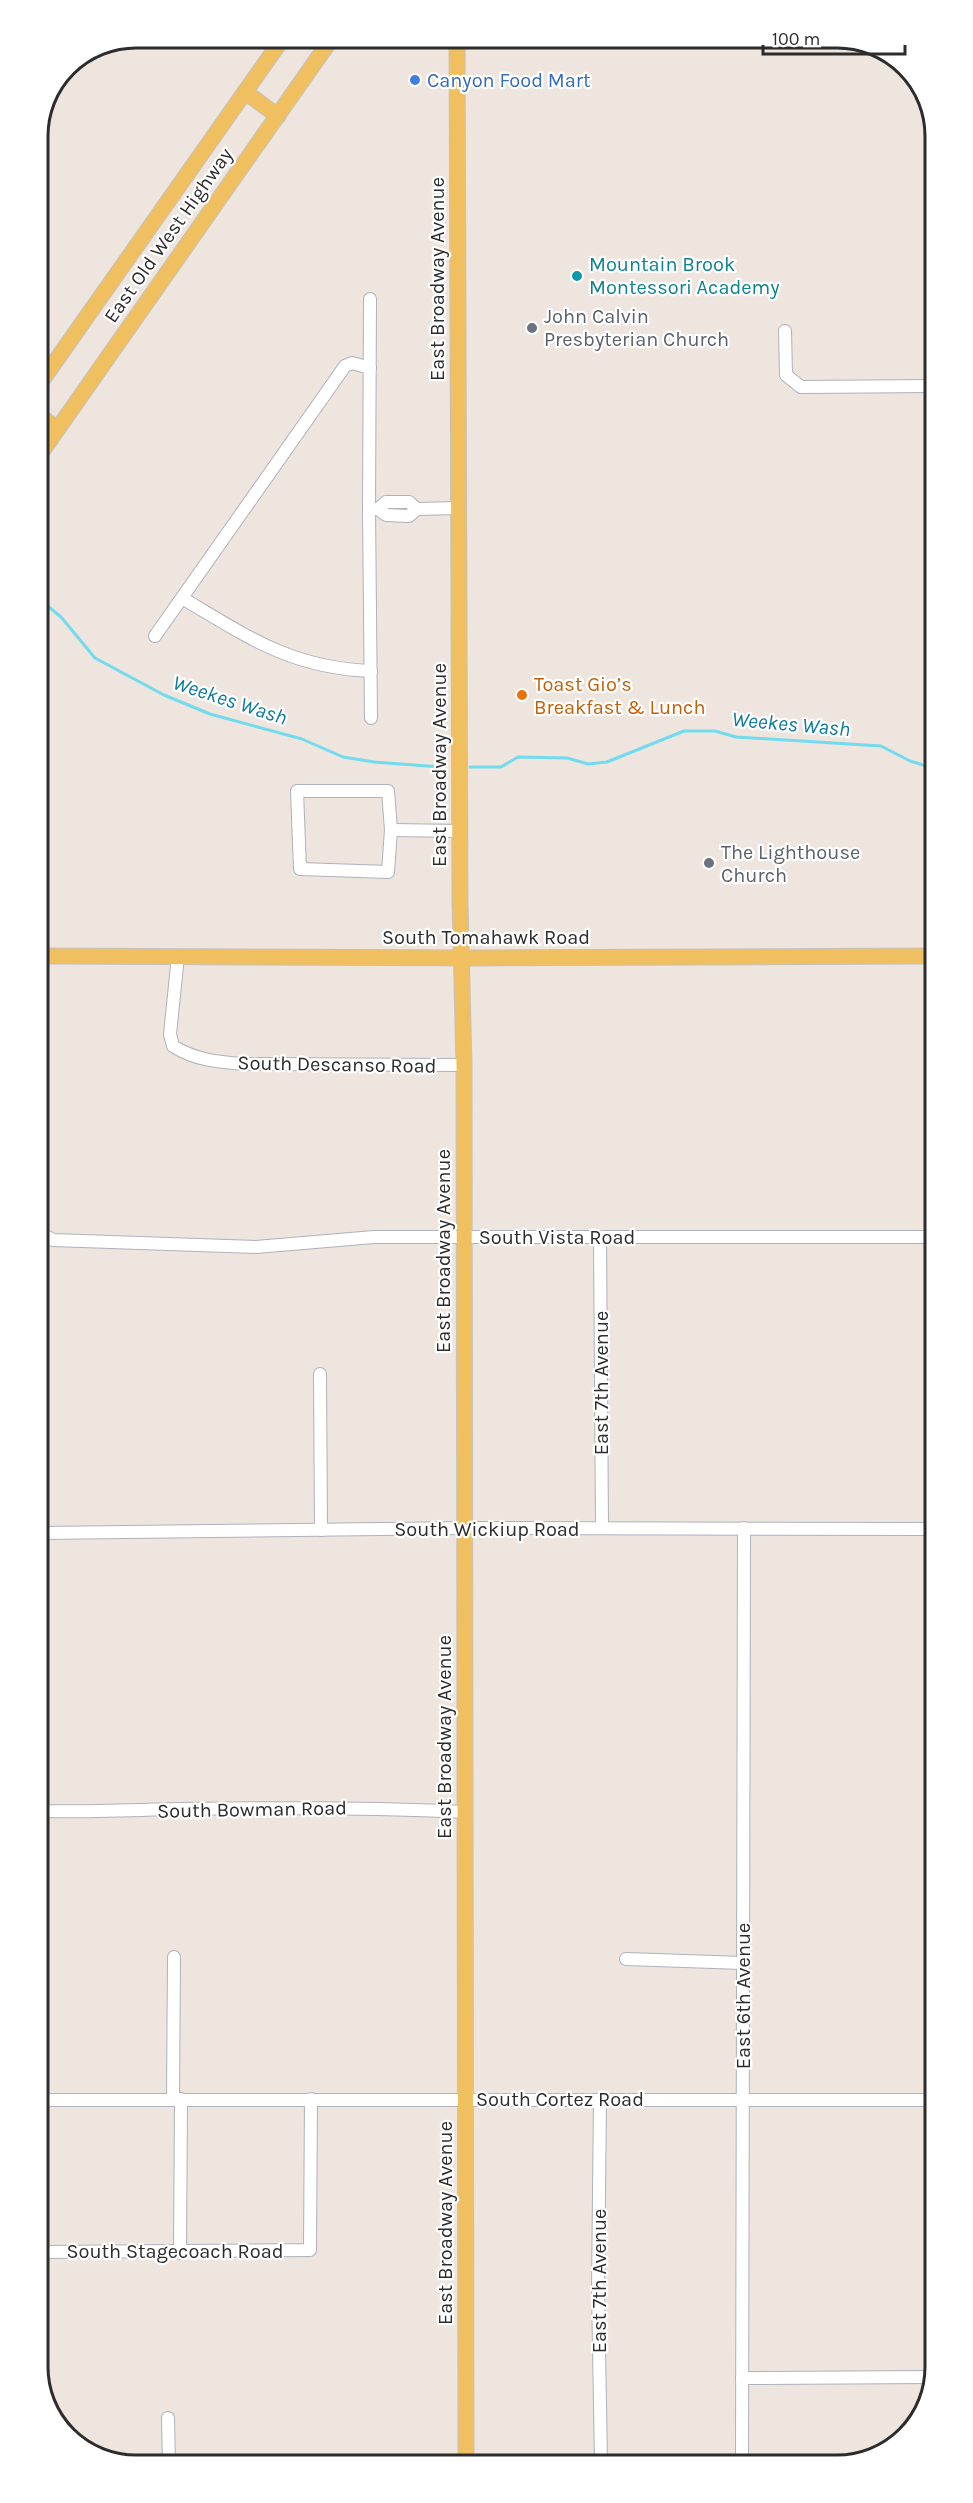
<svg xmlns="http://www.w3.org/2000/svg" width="973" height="2503" viewBox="0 0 973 2503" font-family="Karla,sans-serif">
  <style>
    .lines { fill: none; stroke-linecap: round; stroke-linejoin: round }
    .stream { stroke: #72dbee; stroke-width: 3 }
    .minor-casing { stroke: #aeb2bc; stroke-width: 14 }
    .major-casing { stroke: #c4c4c4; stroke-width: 17 }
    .minor { stroke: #fff; stroke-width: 12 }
    .major { stroke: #f0bf60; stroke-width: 15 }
    .shop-dot { fill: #3f7fe0; stroke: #fff; stroke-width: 2 }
    .culture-dot { fill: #0f9aa8; stroke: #fff; stroke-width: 2 }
    .worship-dot { fill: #6b7280; stroke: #fff; stroke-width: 2 }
    .food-dot { fill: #e8710a; stroke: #fff; stroke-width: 2 }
    .labels { text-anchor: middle; stroke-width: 4.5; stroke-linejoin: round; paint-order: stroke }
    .shop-label { font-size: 20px; fill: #366cbe; stroke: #fff; text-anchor: start }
    .street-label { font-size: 20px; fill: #2c2c2c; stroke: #fff }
    .culture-label { font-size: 20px; fill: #0d838f; stroke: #fff; text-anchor: start }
    .worship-label { font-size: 20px; fill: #5b616d; stroke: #fff; text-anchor: start }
    .food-label { font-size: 20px; fill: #c56008; stroke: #fff; text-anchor: start }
    .water-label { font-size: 21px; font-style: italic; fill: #0e7b9d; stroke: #fff }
    .rim { fill: none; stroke: #2c2c2c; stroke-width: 3 }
  </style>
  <rect width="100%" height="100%" fill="#ede5de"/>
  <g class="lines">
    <g class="stream">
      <path d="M38,598L61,617L95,658L164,695L210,714L302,739L343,757L374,762L441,767"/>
      <path d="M470,767H501L518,757L567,758L588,764L607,762L684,731H715L736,737L881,746L910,761L933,768"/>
    </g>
    <defs>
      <g id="minor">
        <path d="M370,299L369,509H378"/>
        <path d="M785,331L786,375L801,387L932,386"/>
        <path d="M369,509L371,718"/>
        <path d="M417,509L409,516L386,515L378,509L386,502H409L417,509L459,508"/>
        <path d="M182,598C248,637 291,668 371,671"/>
        <path d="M155,636L345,366L352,363L370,368"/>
        <path d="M297,791H388L391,830L388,872L300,869Z"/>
        <path d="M391,830L460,831"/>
        <path d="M178,956L170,1034L173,1046C195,1060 218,1062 243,1064L464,1065"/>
        <path d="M39,1232L53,1240L256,1247L374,1237H934"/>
        <path d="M600,1237L602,1528"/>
        <path d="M320,1374L321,1530"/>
        <path d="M40,1533L465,1528L934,1529"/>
        <path d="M40,1811C86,1812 131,1810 177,1809C273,1808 368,1807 464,1812"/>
        <path d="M626,1959L743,1963"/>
        <path d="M173,2099L174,1957"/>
        <path d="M600,2099L598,2290L601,2463"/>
        <path d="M41,2100H935"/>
        <path d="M41,2252L310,2250L311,2099"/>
        <path d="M180,2253L181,2099"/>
        <path d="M742,2378L932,2377"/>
        <path d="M168,2418L169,2465"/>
        <path d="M742,2463L744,1528"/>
      </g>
      <g id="major">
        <path d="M457,38L460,902L464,1065L466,2464"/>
        <path d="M245,92L278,116"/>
        <path d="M38,386L283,38"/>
        <path d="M38,415L58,429"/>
        <path d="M38,457L332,38"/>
        <path d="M39,956L479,958L933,956"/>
      </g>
    </defs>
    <use href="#minor" class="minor-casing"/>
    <use href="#major" class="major-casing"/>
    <use href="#minor" class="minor"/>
    <use href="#major" class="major"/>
  </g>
  <circle class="shop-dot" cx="415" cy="80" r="6"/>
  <circle class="culture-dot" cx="577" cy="276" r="6"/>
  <g class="worship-dot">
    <circle cx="532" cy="328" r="6"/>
    <circle cx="709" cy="863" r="6"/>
  </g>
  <circle class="food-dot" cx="522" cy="695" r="6"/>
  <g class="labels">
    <g class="shop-label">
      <text x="427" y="87">Canyon Food Mart</text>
    </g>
    <g class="street-label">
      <text transform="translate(168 235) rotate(-55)" y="7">East Old West Highway</text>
      <text transform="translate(437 279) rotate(-90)" y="7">East Broadway Avenue</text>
      <text transform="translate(439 765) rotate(-90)" y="7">East Broadway Avenue</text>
      <text x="486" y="944">South Tomahawk Road</text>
      <text transform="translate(337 1064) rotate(1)" y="7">South Descanso Road</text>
      <text x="557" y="1244">South Vista Road</text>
      <text transform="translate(443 1251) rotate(-90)" y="7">East Broadway Avenue</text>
      <text transform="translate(601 1383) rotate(-90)" y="7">East 7th Avenue</text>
      <text x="487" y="1536">South Wickiup Road</text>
      <text transform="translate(444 1737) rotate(-90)" y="7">East Broadway Avenue</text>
      <text transform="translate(252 1809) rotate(-1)" y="7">South Bowman Road</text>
      <text transform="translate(743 1996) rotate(-90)" y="7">East 6th Avenue</text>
      <text x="560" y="2106">South Cortez Road</text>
      <text transform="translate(445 2223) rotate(-90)" y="7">East Broadway Avenue</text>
      <text x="175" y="2258">South Stagecoach Road</text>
      <text transform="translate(599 2281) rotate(-90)" y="7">East 7th Avenue</text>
    </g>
    <g class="culture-label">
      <text x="589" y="271">Mountain Brook<tspan x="589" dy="23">Montessori Academy</tspan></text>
    </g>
    <g class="worship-label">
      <text x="544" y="323">John Calvin<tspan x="544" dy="23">Presbyterian Church</tspan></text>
      <text x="721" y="859">The Lighthouse<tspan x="721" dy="23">Church</tspan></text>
    </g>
    <g class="food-label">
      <text x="534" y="691">Toast Gio’s<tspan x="534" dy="23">Breakfast &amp; Lunch</tspan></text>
    </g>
    <g class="water-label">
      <text transform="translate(230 700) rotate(18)" y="7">Weekes Wash</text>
      <text transform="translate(791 724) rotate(5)" y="7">Weekes Wash</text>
    </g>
  </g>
  <path d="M0 0H973V2503H0ZM136 48H837A88 88 0 0 1 925 136V2367A88 88 0 0 1 837 2455H136A88 88 0 0 1 48 2367V136A88 88 0 0 1 136 48Z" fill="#fff" fill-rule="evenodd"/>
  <path class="rim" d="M136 48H837A88 88 0 0 1 925 136V2367A88 88 0 0 1 837 2455H136A88 88 0 0 1 48 2367V136A88 88 0 0 1 136 48Z"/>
  <path d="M763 45v9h142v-9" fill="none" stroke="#2c2c2c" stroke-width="3"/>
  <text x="772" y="45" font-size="18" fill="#2c2c2c" stroke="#ffffff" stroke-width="4.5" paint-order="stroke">100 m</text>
</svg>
